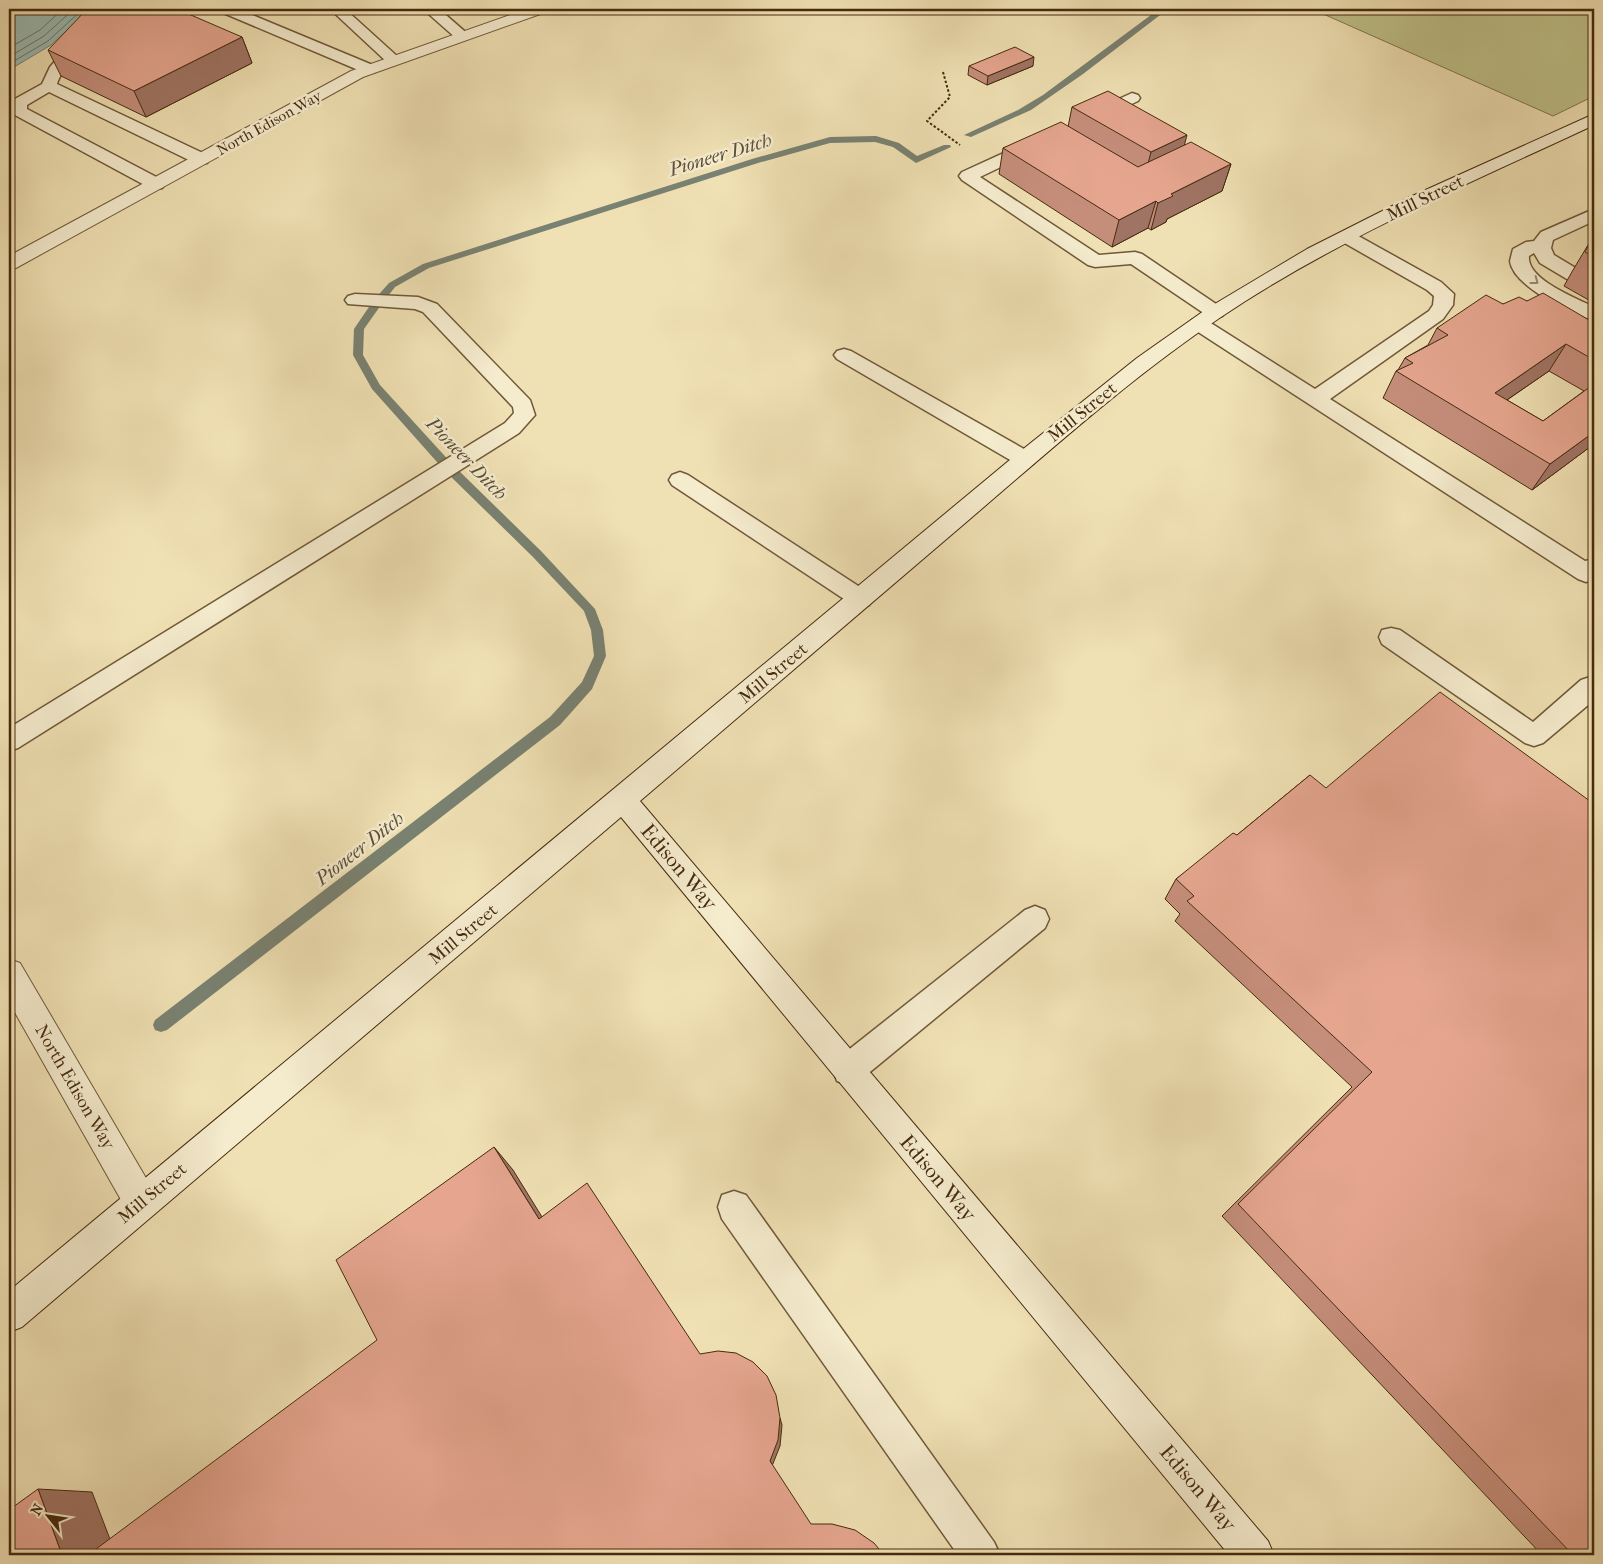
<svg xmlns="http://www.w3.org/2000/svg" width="1603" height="1564" viewBox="0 0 1603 1564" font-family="'IM FELL French Canon',serif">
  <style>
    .green { fill: #bfc189; stroke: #82764c }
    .water { fill: #9bbcb4; stroke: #798272 }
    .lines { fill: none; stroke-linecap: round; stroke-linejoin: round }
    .shore { stroke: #707461; stroke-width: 1 }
    .stream { fill: #798272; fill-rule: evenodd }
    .lane-casing { stroke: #705838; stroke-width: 3 }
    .street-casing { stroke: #705838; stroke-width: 2 }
    .secondary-casing { stroke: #462b0e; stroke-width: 2 }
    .path { stroke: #462b0e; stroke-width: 2; stroke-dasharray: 2.5 2; stroke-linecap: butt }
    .lane { fill: #f5ecce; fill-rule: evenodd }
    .street { fill: #f5ecce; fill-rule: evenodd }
    .secondary { fill: #f5ecce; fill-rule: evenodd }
    .wall { fill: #c58e7b; stroke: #462b0e; fill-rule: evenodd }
    .shaded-wall { fill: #a07464; stroke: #462b0e }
    .building { fill: #e5a58f; stroke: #462b0e }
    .oneway { stroke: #9e8c6e }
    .labels { text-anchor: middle; stroke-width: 5; stroke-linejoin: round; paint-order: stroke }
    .far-street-label { font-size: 15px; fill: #462b0e; stroke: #f5ecce }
    .street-label { font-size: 18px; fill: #462b0e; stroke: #f5ecce }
    .water-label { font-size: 19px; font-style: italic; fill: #5b4f38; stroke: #f5ecce }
    .near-street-label { font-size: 21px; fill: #462b0e; stroke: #f5ecce }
  </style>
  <rect width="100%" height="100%" fill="#f0e1b4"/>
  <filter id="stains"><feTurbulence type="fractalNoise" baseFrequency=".004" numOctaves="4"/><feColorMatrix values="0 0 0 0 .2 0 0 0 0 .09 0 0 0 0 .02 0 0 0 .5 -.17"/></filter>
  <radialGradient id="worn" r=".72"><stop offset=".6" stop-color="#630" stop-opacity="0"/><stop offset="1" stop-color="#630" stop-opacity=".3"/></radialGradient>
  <path class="green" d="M1312,9H1594V96L1553,116Z"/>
  <path class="water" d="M9,9H90L51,45L9,70Z"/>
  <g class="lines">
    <g class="shore">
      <path d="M9,48L40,30L63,9"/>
      <path d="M9,57L44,36L74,9"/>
      <path d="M9,64L48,41L83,9"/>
    </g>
    <g class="stream">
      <path d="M1159,9H1168L1083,74L1031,110L971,137L964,135L1018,110L1043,95Z"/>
      <path d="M876,136L899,143L917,156L944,145H950L951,147L916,163L893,147L875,142L830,143L758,163L429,268L395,287L381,305L364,329L363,355L380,385L453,465L541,551L595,609L603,630L606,656L592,689L560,725L167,1030L161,1032L155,1030L153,1025L155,1020L550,717L582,682L594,656L591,630L584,611L533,557L445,471L372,389L353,355L354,329L373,301L389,283L423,264L752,159L830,137Z"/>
    </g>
    <defs>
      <g id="lane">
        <path d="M110,9H128C123,17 110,20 103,26C90,36 61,69 57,84L207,155L209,159L207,163H195L49,92L27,105V109L162,180L165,184L162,188L156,189L150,188L13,114C10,110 10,104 13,100L42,84L50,67L79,32L91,20Z"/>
        <path d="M219,9H238L375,66L377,69L375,72H363L221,12Z"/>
        <path d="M330,9H345L398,57L401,60L398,63H388Z"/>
        <path d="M423,9H439L470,36L467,39H457Z"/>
        <path d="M1132,93L1138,95L1140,98L1138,101L1098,120H1086L1084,117L1086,114Z"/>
        <path d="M1032,140L1038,141L1040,145L1038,149L980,177L1099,255L1135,252L1142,254L1222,308L1225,312L1222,316L1215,318L1208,316L1131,264L1095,267L1088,265L962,180L959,176L962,172Z"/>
        <path d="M1594,209V221L1553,240L1551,248L1554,255L1594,279V293L1587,291L1540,263L1534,253L1529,256C1526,279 1576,298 1594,307V320C1571,314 1513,286 1510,261L1513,249L1526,242L1534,241L1541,232Z"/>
        <path d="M1347,232L1353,233L1441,282L1454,294L1453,305L1443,319L1330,399L1585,561L1594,559V579L1586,582L1578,579L1192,328L1189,324L1192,320L1199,318L1206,320L1315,389L1429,311L1433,305L1434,296L1427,290L1341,241L1338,237L1341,233Z"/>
        <path d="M355,294L418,297L437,304L530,400L535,415L519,433L18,748L9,751V728L505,423L514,413L513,407L423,312L415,309L348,304L345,300L348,296Z"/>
        <path d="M844,349L851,351L1033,454L1036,459L1033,464L1025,466L1017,464L837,359L834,355L837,351Z"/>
        <path d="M680,472L688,475L869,593L873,599L869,605L861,608L853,605L672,485L669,480L672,475Z"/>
        <path d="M1391,628L1400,630L1533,722L1581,680L1590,677L1594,679V700L1543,743L1534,746L1525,743L1382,644L1379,637L1382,630Z"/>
        <path d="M1035,906L1045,910L1049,919L1045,928L859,1081L848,1085L837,1081L833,1070L837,1059L1025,910Z"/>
        <path d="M734,1191L746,1195L994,1542L1000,1555H958L722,1219L718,1207L722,1195Z"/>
      </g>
      <g id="street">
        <path d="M527,9H549L546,12L363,77L16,268L9,270V256L351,71Z"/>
        <path d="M9,959L20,963L153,1190L158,1202L153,1214L141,1219L129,1214L9,1002Z"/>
      </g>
      <path id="secondary" d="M1594,114V125C1468,184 1337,239 1221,317C1130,378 1047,453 964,524C856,616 748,709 640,801L1268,1541L1274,1555H1229L621,817L22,1327L9,1332V1291L1017,454L1137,358L1208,308L1307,249L1410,197Z"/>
    </defs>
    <use href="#lane" class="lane-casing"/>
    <use href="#street" class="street-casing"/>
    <use href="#secondary" class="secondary-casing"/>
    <path class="path" d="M943,72L950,97L927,121L960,145"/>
    <use href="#lane" class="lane"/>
    <use href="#street" class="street"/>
    <use href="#secondary" class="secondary"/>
  </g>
  <g class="wall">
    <path d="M242,37L252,63L146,117L61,76L48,50Z"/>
    <path d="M969,66H1033L987,85L968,75Z"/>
    <path d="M1072,107L1184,145L1231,164L1222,191L1167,219L1166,222L1151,230L1148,228L1112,247L999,174L1003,148L1068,127Z"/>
    <path d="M1594,235V303L1564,286L1573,270Z"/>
    <path d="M1527,301L1594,323V444L1532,490L1383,398L1396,371L1398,370L1405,358L1428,345L1437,328L1503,304ZM1549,371L1584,391L1543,421L1507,400Z"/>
    <path d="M1310,775L1594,1555H1542L1222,1216L1352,1087L1175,921L1180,914L1165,899L1176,879L1237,835Z"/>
  </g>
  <g class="shaded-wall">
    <path d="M242,37L252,63L146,117L134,91Z"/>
    <path d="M1034,57L1033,66L987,85L988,76Z"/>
    <path d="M1187,135L1180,162L1144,179L1151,152Z"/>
    <path d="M1231,164L1222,191L1167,219L1166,222L1151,230L1158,203L1171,194Z"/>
    <path d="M1156,201L1148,228L1112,247L1119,220Z"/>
    <path d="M1566,344L1549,371L1479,419L1495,393Z"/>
    <path d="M1594,432V444L1532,490L1550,464Z"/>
    <path d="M494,1147L513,1170L555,1238L539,1219Z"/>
    <path d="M780,1418L782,1425L780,1446L772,1466L770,1461Z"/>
    <path d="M38,1489L92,1492L116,1555H62Z"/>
  </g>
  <g class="building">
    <path d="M87,9H177L242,37L134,91L48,50Z"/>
    <path d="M1015,47L1034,57L988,76L969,66Z"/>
    <path d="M1108,91L1187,135L1151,152L1072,107Z"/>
    <path d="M1061,122L1138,167L1191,142L1231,164L1171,194L1173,196L1158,203L1156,201L1119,220L1003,148Z"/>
    <path d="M1594,235V257L1585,252Z"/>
    <path d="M1543,293L1594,323V360L1566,344L1495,393L1543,421L1594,384V432L1550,464L1396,371L1413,363L1405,358L1448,335L1437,328L1486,295L1503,304L1519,297L1527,301Z"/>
    <path d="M1440,692L1594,804V1555H1573L1238,1204L1372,1072L1187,901L1194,896L1176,879L1233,833L1237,835L1310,775L1326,788Z"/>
    <path d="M494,1147L539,1219L587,1183L700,1354L718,1351L736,1353L753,1362L767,1376L776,1395L780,1418L778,1440L770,1461L811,1524H832L855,1530L874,1543L884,1555H88L377,1340L336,1260Z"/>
    <path d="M38,1489L62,1555H9V1510Z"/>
  </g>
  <defs><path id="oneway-chevron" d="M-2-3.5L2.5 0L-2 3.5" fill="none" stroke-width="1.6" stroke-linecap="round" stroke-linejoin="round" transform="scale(1.25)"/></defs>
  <use class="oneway" href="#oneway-chevron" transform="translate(1535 281) rotate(37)"/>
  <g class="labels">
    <g class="far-street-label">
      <text transform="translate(269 123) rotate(-29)" y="5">North Edison Way</text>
    </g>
    <g class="street-label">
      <text transform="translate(1425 198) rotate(-26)" y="6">Mill Street</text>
      <text transform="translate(1082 412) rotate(-39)" y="6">Mill Street</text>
      <text transform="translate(773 673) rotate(-40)" y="6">Mill Street</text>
      <text transform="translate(463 934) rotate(-40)" y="6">Mill Street</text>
      <text transform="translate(75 1087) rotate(60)" y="6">North Edison Way</text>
      <text transform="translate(152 1193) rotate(-40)" y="6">Mill Street</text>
    </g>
    <g class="water-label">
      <text transform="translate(720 154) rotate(-17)" y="7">Pioneer Ditch</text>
      <text transform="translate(467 458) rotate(46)" y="7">Pioneer Ditch</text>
      <text transform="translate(359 848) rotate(-38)" y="7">Pioneer Ditch</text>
    </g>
    <g class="near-street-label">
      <text transform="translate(679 867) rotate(50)" y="7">Edison Way</text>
      <text transform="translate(938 1178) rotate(50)" y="7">Edison Way</text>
      <text transform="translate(1198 1488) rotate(50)" y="7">Edison Way</text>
    </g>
  </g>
  <rect width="1603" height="1564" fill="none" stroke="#f0e1b4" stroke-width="30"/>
  <rect x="10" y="10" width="1583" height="1544" fill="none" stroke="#462b0e" stroke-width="2.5"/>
  <rect x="15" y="15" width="1573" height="1534" fill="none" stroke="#462b0e"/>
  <g transform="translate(48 1516) rotate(300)" stroke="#f5ecce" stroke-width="4" paint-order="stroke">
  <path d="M0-4L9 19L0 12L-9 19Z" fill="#462b0e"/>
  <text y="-8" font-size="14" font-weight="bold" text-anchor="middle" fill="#462b0e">N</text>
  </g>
  <rect width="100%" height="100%" filter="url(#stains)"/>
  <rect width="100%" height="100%" fill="url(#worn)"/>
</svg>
